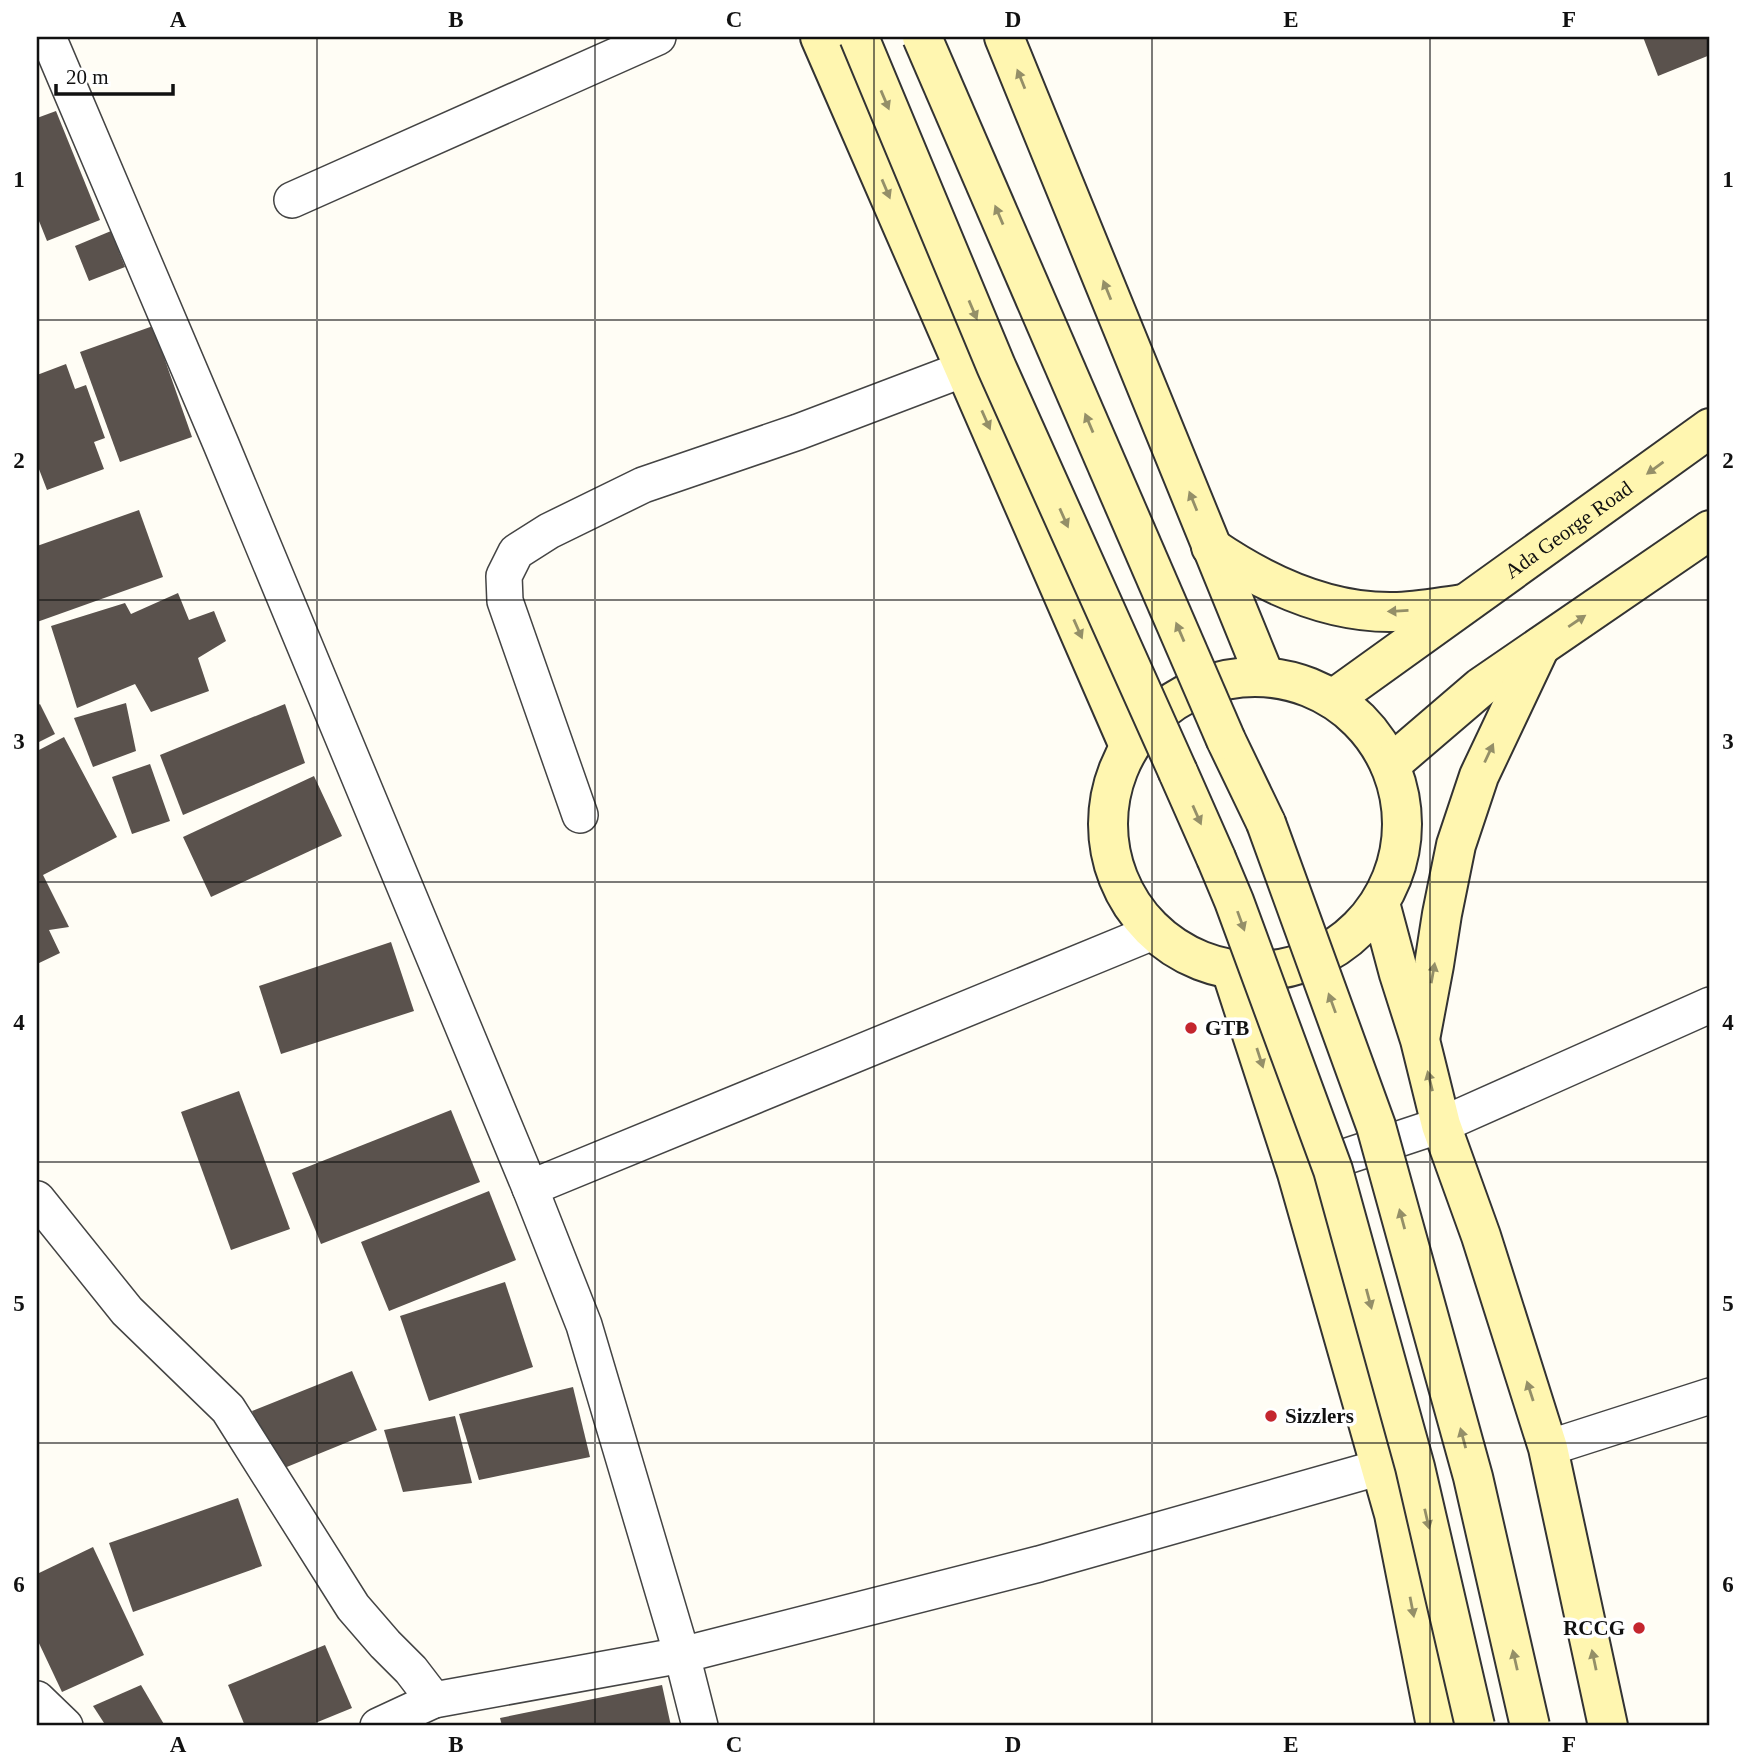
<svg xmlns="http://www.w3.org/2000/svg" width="1747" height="1763" viewBox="0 0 1747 1763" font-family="'Times New Roman',serif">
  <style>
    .building { fill: #5a524d }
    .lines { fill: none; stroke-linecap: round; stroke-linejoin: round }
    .minor-casing { stroke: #444; stroke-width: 38 }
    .secondary-casing { stroke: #333; stroke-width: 42 }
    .minor { stroke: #fff; stroke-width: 35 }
    .secondary { stroke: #fff6b0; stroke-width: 38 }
    .secondary-bridge-casing { stroke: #333; stroke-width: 42; stroke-linecap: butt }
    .secondary-bridge { stroke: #fff6b0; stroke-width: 38 }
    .oneway { fill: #948f68 }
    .grid { fill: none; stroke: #111; stroke-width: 2; stroke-opacity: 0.55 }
    .poi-dot { fill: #c4262e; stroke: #fff; stroke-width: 2.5 }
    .labels { text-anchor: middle; stroke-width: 7; stroke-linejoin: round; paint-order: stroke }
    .street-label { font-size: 21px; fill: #111; stroke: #fff }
    .poi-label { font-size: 21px; font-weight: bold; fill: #111; stroke: #fff; text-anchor: start }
    .neatline { fill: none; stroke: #111; stroke-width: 2.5 }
    .grid-label { font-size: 23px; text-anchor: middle; font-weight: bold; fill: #111 }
  </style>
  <rect width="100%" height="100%" fill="#fffdf5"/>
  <g class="building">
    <path d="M1643,37H1710V55L1658,76Z"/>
    <path d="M56,111L100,220L47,241L37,216V118Z"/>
    <path d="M111,231L125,267L89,281L75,246Z"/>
    <path d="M153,326L192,437L120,462L80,352Z"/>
    <path d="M66,364L75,389L86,385L105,438L94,442L104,469L47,490L37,464V375Z"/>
    <path d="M139,510L163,577L37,622V546Z"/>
    <path d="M178,593L189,620L214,611L226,641L198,658L209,691L151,712L135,684L77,708L51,626L125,603L131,614Z"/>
    <path d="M126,703L136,751L93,767L74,718Z"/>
    <path d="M40,704L55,734L37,743V706Z"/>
    <path d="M285,704L305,763L183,815L160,755Z"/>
    <path d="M64,737L117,837L43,875L69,927L49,930L60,953L37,964V751Z"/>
    <path d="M150,764L170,821L132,834L112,777Z"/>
    <path d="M314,776L342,836L211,897L183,837Z"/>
    <path d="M391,942L414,1011L281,1054L259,986Z"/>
    <path d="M239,1091L290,1229L231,1250L181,1112Z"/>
    <path d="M451,1110L480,1182L321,1244L292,1173Z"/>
    <path d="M489,1191L516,1260L389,1311L361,1242Z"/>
    <path d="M505,1282L533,1367L429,1401L400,1316Z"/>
    <path d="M352,1371L377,1430L277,1471L252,1411Z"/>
    <path d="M573,1387L590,1457L479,1480L459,1414Z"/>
    <path d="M455,1416L472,1483L403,1492L384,1430Z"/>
    <path d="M238,1498L262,1566L133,1612L109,1543Z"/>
    <path d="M93,1547L144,1655L62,1692L37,1639V1574Z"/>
    <path d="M325,1645L352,1708L308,1726H245L228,1685Z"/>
    <path d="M141,1685L165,1726H106L93,1706Z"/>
    <path d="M662,1685L671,1726H502L500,1718Z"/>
  </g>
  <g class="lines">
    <defs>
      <g id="minor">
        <path d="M48,37L221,444L530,1188L584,1325L682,1655L700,1726"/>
        <path d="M292,200L658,37"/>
        <path d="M580,815L505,601L504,576L516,552L549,531L643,485L798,432L964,369"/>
        <path d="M1302,1171L1441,1125L1710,1005"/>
        <path d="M530,1188L1153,932"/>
        <path d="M37,1199L127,1311L228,1409L353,1607L385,1644L411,1670L434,1700L682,1655L1039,1564L1381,1467"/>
        <path d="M1548,1448L1710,1396"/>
        <path d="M37,1699L65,1726"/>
        <path d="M378,1726L434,1700"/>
      </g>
      <g id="secondary">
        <path d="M820,37L1129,746"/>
        <path d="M1004,37L1265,677"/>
        <path d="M1211,547C1265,584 1326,613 1393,612C1416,612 1440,607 1463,604"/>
        <circle cx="1255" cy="824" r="147"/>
        <path id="s1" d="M1333,699L1710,428"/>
        <path d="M1226,740L1266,823"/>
        <path d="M1390,765L1481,687L1710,530"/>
        <path d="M1178,772L1216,858"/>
        <path d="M1380,903L1399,974L1420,1040L1441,1125L1481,1236L1548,1448L1608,1726"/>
        <path d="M1231,970L1297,1173L1394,1514L1436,1726"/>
        <path d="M1421,1034L1434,965L1442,914L1456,845L1479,776L1540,647"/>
      </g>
    </defs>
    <use href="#minor" class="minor-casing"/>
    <use href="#secondary" class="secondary-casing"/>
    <use href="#minor" class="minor"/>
    <use href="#secondary" class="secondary"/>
    <defs>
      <g id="secondary-bridge">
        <path d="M859,37L996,366L1178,772"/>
        <path d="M922,37L1226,740"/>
        <path d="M1266,823L1376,1126L1473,1477L1530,1726"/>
        <path d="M1216,858L1234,901L1333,1170L1415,1467L1475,1726"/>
      </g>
    </defs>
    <use href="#secondary-bridge" class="secondary-bridge-casing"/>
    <use href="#secondary-bridge" class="secondary-bridge"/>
  </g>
  <defs><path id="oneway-solid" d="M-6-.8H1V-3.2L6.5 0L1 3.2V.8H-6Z" transform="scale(1.75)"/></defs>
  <g class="oneway">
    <use href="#oneway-solid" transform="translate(1021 79) rotate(-112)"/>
    <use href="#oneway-solid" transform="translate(885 100) rotate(67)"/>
    <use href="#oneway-solid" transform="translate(886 189) rotate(67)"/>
    <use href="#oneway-solid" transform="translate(999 215) rotate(-113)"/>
    <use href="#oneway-solid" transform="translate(1107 290) rotate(-112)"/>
    <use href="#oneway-solid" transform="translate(973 310) rotate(67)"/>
    <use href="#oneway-solid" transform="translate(986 420) rotate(66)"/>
    <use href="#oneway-solid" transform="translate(1089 423) rotate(-113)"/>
    <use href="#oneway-solid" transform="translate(1655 468) rotate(144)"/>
    <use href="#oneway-solid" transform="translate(1193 501) rotate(-112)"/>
    <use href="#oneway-solid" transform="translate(1064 518) rotate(66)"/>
    <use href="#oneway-solid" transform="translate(1398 611) rotate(177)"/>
    <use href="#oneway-solid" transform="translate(1577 621) rotate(-34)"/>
    <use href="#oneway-solid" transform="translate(1078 629) rotate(66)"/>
    <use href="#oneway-solid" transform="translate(1180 632) rotate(-113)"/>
    <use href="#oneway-solid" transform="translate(1489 753) rotate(-65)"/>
    <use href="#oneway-solid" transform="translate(1197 815) rotate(66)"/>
    <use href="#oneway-solid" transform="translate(1241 921) rotate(70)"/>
    <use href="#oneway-solid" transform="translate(1433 973) rotate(-80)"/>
    <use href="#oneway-solid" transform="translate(1332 1003) rotate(-110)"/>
    <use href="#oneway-solid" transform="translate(1260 1058) rotate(72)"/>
    <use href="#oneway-solid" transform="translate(1430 1081) rotate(-104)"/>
    <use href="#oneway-solid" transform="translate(1402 1219) rotate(-105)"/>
    <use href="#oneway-solid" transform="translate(1369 1299) rotate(75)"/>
    <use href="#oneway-solid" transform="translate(1530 1391) rotate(-108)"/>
    <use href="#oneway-solid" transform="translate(1463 1438) rotate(-105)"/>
    <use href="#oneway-solid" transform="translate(1427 1519) rotate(77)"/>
    <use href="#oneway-solid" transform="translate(1412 1607) rotate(79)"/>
    <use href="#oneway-solid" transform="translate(1515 1660) rotate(-103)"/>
    <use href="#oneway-solid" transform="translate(1594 1660) rotate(-102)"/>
  </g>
  <path class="grid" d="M317,37V1726M595,37V1726M874,37V1726M1152,37V1726M1430,37V1726M37,320H1710M37,600H1710M37,882H1710M37,1162H1710M37,1443H1710"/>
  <g class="poi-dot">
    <circle cx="1191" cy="1028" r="7"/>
    <circle cx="1271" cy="1416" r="7"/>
    <circle cx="1639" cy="1628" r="7"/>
  </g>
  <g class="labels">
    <g class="street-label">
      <text dy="7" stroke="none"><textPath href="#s1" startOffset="290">Ada George Road</textPath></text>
    </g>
    <g class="poi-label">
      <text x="1205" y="1035">GTB</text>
      <text x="1285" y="1423">Sizzlers</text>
      <text x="1625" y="1635" text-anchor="end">RCCG</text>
    </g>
  </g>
  <rect width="1747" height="1763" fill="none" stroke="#ffffff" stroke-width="77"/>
  <path d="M56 84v10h117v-10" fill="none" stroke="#111111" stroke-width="3.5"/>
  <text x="66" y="84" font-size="21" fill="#111111" stroke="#ffffff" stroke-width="5" paint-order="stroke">20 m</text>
  <rect x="38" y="38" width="1670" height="1686" class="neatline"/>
  <g class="grid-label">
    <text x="178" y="27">A</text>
    <text x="456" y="27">B</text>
    <text x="734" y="27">C</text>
    <text x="1013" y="27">D</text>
    <text x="1291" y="27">E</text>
    <text x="1569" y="27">F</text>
    <text x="19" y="187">1</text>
    <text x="1728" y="187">1</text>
    <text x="19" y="468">2</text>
    <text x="1728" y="468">2</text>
    <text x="19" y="749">3</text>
    <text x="1728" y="749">3</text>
    <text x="19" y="1030">4</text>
    <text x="1728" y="1030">4</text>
    <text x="19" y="1311">5</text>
    <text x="1728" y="1311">5</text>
    <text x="19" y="1592">6</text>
    <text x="1728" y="1592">6</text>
    <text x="178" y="1752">A</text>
    <text x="456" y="1752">B</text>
    <text x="734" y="1752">C</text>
    <text x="1013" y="1752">D</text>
    <text x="1291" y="1752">E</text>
    <text x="1569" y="1752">F</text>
  </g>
</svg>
